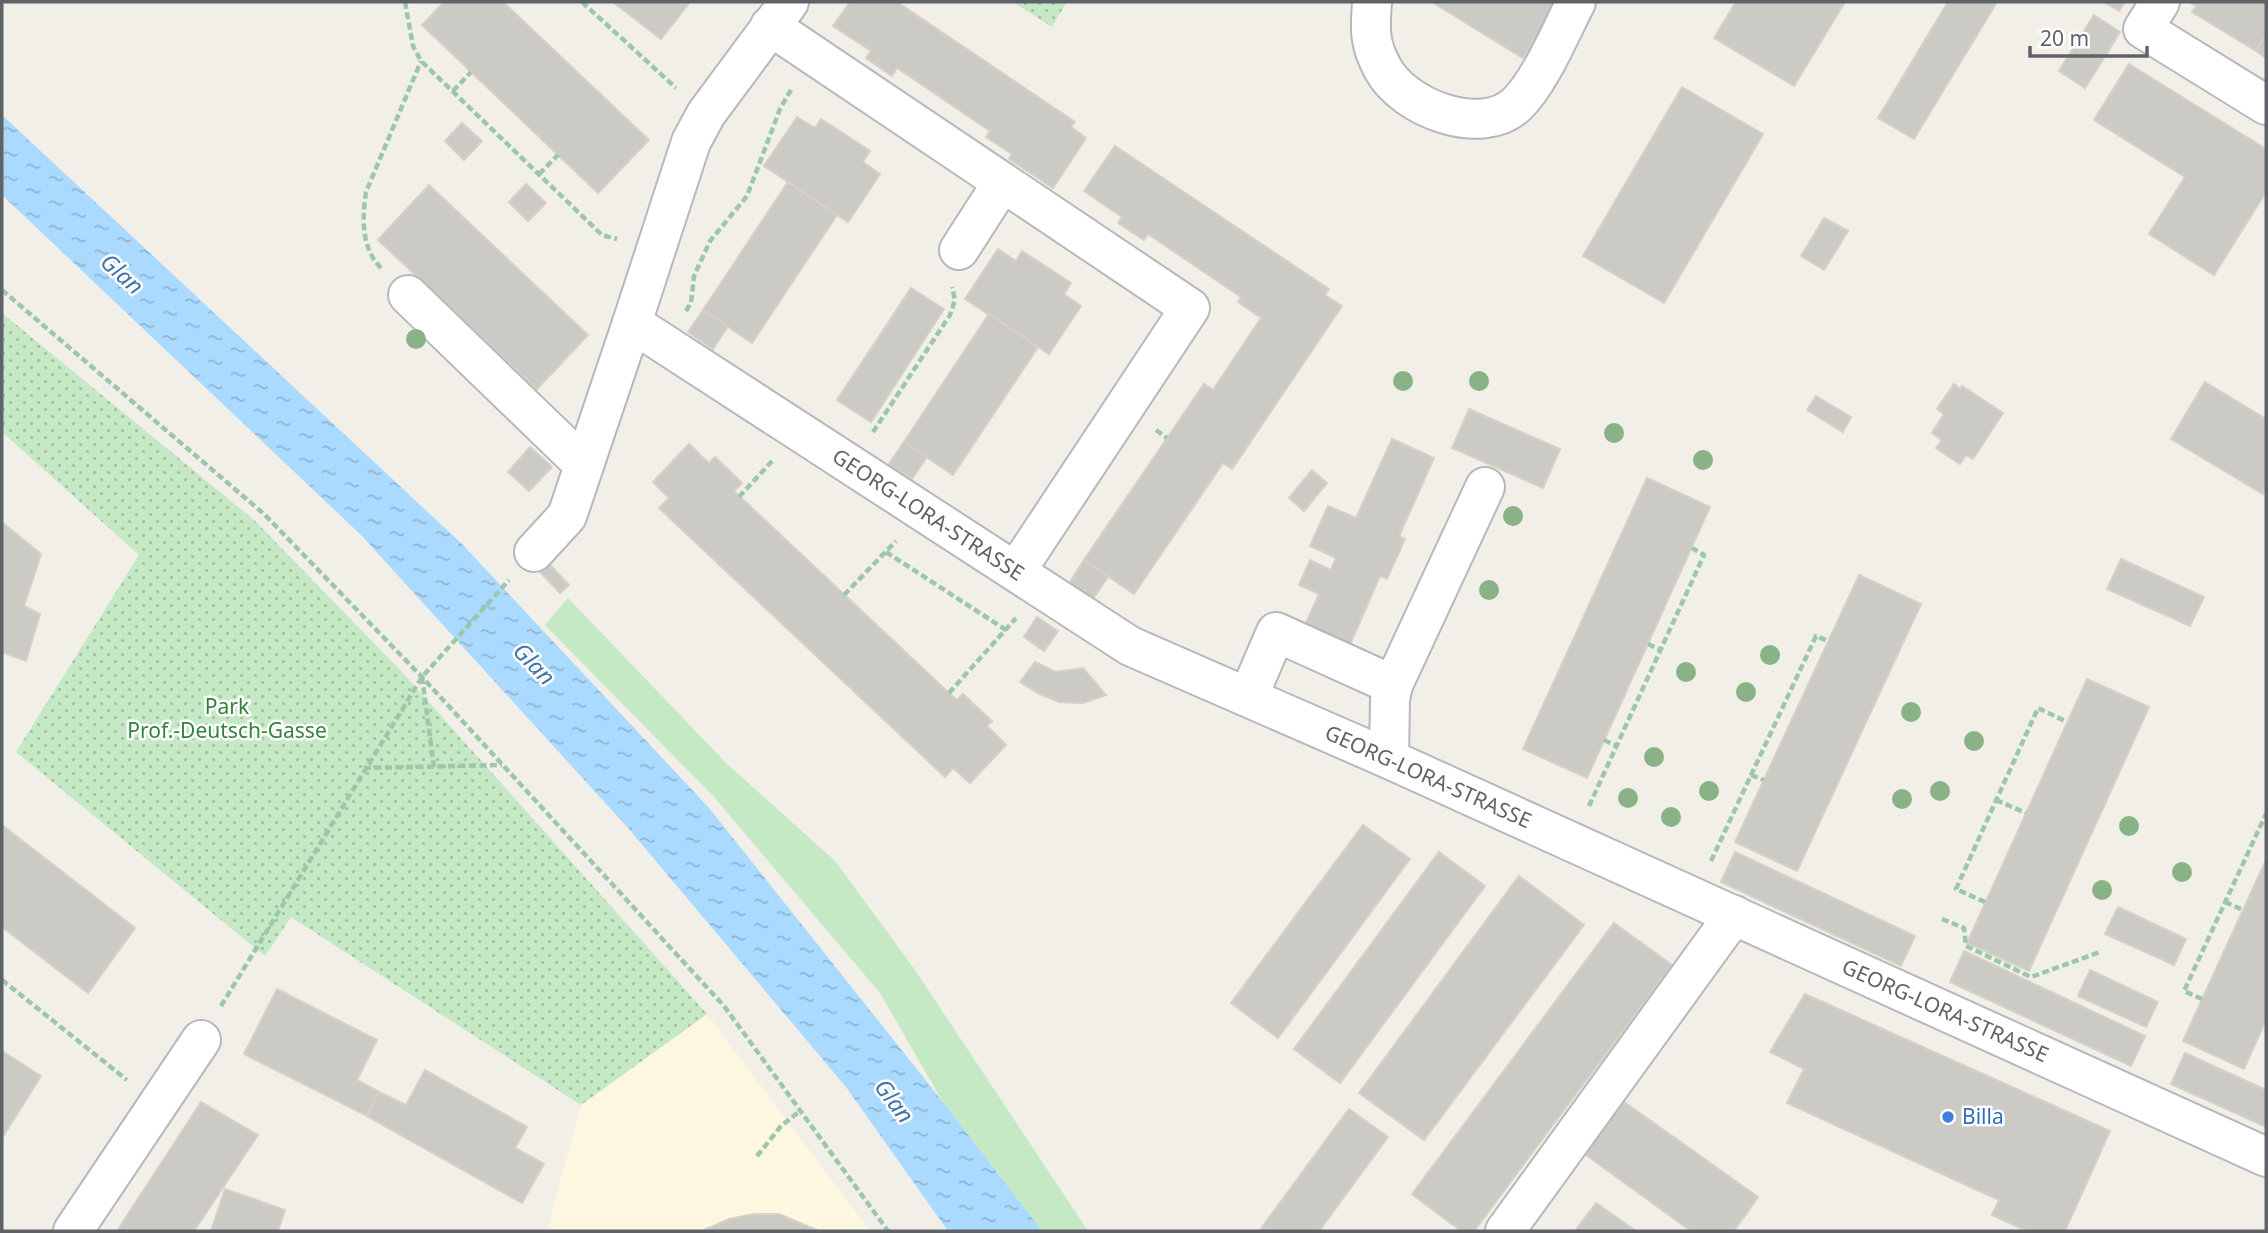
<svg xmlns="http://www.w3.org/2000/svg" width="2268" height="1233" viewBox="0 0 2268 1233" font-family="'Noto Sans',sans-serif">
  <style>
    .commercial { fill: #fef7e0 }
    .grass { fill: #c5e8c5 }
    .park { fill: url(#park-dots) }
    .water { fill: url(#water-ripples) }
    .building { fill: #cccac5; stroke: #d6d1c6; stroke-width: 2 }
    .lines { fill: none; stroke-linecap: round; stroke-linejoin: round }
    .minor-casing { stroke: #b5b8bc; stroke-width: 42 }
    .path { stroke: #9cc7a9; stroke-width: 4.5; stroke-dasharray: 7 3.5; stroke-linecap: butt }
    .minor { stroke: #fff; stroke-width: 38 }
    .tree { fill: #89b387 }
    .shop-dot { fill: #3f7fe0; stroke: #fff; stroke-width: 2.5 }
    .labels { text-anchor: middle; stroke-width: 5; stroke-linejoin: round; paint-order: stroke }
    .street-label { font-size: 21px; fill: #5f6368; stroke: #fff }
    .park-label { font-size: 21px; fill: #348238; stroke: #fff }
    .shop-label { font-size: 21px; fill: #366cbe; stroke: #fff; text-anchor: start }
    .water-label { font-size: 23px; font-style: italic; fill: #4174aa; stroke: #fff }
  </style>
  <defs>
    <pattern id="park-dots" width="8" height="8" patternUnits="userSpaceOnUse" patternTransform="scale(1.75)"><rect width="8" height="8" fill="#c5e8c5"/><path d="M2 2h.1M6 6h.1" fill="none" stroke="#a3c0a4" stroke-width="1.8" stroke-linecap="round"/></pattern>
    <pattern id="water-ripples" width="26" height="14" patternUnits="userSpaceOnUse" patternTransform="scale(1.75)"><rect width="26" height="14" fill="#aadaff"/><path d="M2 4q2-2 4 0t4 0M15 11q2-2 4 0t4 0" fill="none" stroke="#8eb4d2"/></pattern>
  </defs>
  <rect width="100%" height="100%" fill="#f1efe8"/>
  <path class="commercial" d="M707,1014L870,1231H547L581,1105Z"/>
  <path class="grass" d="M568,598L726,763L835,861L913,967L1088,1231H1042L943,1102L880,993L714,797L545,625Z"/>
  <g class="park">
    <path d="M1013,2H1067L1052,27Z"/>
    <path d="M2,313L254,520L402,672L707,1014L581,1105L291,917L265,956L16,752L139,555L2,432Z"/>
  </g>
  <path class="water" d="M2,115L462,544L709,808L943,1102L1042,1231H948L846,1087L628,828L361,535L2,195Z"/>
  <g class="building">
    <path d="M444,2H503L649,140L598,193L422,25Z"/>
    <path d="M613,2H690L661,39Z"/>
    <path d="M850,2H897L1075,122L1071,127L1086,138L1053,188L1009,159L1012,154L986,137L990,131L897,68L892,76L866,58L871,51L833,26Z"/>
    <path d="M1432,2H1557L1523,58Z"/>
    <path d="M1736,2H1845L1794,86L1714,38Z"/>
    <path d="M1948,2H1997L1914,139L1878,118Z"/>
    <path d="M2104,2H2125L2119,11Z"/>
    <path d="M2189,2H2266V35L2256,51L2192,12L2196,6Z"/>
    <path d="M2094,15L2120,32L2085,88L2059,71Z"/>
    <path d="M2266,35V58L2256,51Z"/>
    <path d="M2129,64L2266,149V192L2214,275L2149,234L2185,177L2094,120Z"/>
    <path d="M1682,87L1763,134L1664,303L1583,256Z"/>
    <path d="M797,117L815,128L821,119L870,151L863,162L880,174L848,222L764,166Z"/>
    <path d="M462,123L482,141L464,160L445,141Z"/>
    <path d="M1115,146L1329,289L1325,295L1342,306L1232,469L1223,463L1134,594L1084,560L1204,384L1213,390L1261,318L1238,302L1241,297L1148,234L1144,240L1118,223L1122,217L1084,191Z"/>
    <path d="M788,182L837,215L752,343L703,310Z"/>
    <path d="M526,184L546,203L528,221L509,202Z"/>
    <path d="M429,185L588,335L537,389L378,240Z"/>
    <path d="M1824,218L1848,231L1824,270L1801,256Z"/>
    <path d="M998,249L1016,261L1022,251L1071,283L1064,294L1081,306L1049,354L965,299Z"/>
    <path d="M911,288L944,309L871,422L837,400Z"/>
    <path d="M703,310L728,326L713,349L688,332Z"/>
    <path d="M989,314L1038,347L953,475L904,442Z"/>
    <path d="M2205,382L2266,419V488L2263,494L2171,439Z"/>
    <path d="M1954,384L1960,389L1962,386L2003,413L1973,459L1966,455L1960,464L1936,448L1942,440L1932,433L1944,414L1937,409Z"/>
    <path d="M1816,396L1851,417L1843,432L1807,410Z"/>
    <path d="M1469,409L1560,449L1543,488L1452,448Z"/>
    <path d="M1392,439L1434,458L1399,536L1405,539L1387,579L1380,576L1345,656L1300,636L1319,594L1299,585L1310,560L1331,570L1336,558L1310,546L1328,506L1356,518Z"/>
    <path d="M904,442L927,457L912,479L889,464Z"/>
    <path d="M689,444L709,463L715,457L742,483L734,491L949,693L957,700L963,694L992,721L987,726L1006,745L970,783L953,768L945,777L659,508L669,498L653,482Z"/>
    <path d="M530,447L552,467L529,491L508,472Z"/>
    <path d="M1312,470L1327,483L1304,511L1289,498Z"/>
    <path d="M1647,478L1710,507L1587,778L1523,749Z"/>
    <path d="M2,522L41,554L24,606L40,614L26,661L2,652Z"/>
    <path d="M2121,559L2204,597L2190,626L2107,589Z"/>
    <path d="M1084,560L1108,577L1093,599L1069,584Z"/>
    <path d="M549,564L569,585L560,593L540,572Z"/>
    <path d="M1859,575L1921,604L1797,871L1735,842Z"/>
    <path d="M1037,617L1058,631L1044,651L1024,637Z"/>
    <path d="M1035,662L1056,672L1083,668L1106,695L1083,703L1059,702L1038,693L1020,682Z"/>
    <path d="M2087,679L2149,707L2029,971L1967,943Z"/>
    <path d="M2,825L135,928L88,993L2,927Z"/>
    <path d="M1363,825L1410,859L1278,1038L1231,1003Z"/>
    <path d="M1439,852L1485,886L1340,1083L1294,1049Z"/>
    <path d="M1735,852L1915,936L1901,966L1721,882Z"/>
    <path d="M2266,860V1020L2244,1069L2183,1041Z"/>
    <path d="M1519,876L1584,925L1424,1140L1359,1093Z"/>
    <path d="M2118,907L2186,939L2174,965L2105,934Z"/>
    <path d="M1614,923L1672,965L1474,1231H1461L1412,1194Z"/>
    <path d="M1964,951L2145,1036L2131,1066L1950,982Z"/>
    <path d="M2090,970L2158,1002L2146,1027L2078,996Z"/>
    <path d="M277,989L377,1040L357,1080L379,1092L367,1116L244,1054Z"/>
    <path d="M1805,994L2110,1131L2065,1231H2027L1992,1215L1999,1200L1787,1103L1804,1069L1770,1052Z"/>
    <path d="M2,1051L41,1076L2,1138Z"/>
    <path d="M2185,1053L2266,1090V1127L2171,1084Z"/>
    <path d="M425,1070L527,1127L515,1148L544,1164L522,1203L367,1116L379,1092L406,1105Z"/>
    <path d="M1620,1099L1758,1197L1734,1231H1691L1582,1152Z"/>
    <path d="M201,1102L258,1135L194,1231H117Z"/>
    <path d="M1349,1109L1388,1137L1319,1231H1259Z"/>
    <path d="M225,1189L285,1210L278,1231H211Z"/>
    <path d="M1596,1203L1636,1231H1575Z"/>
    <path d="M754,1214H779L819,1231H702L729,1219Z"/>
  </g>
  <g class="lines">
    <defs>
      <g id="minor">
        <path d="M789,2L706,114L691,142L632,323L1130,646L1389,759L2266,1157"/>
        <path d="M1372,2C1370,29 1369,44 1383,69C1404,108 1482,138 1517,104C1540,82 1561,31 1576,2"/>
        <path d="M2160,2L2143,29L2266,105"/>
        <path d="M770,26L1190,308L1016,571"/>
        <path d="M959,250L1002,183"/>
        <path d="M408,295L584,465"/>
        <path d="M534,552L567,516L632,323"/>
        <path d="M1248,697L1276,632L1393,685"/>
        <path d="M1389,759L1390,699L1393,685L1485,487"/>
        <path d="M73,1231L201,1040"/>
        <path d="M1505,1231L1734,915"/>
      </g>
    </defs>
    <use href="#minor" class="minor-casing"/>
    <g class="path">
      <path d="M405,2L413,46L421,61L602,235L617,239"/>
      <path d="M582,2L676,88"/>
      <path d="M453,91L471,72"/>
      <path d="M539,174L558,155"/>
      <path d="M381,268C361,248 362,218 366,192L421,61"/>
      <path d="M2,290L264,514L422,677L724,1006L888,1231"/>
      <path d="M686,311L691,303L694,276L710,241L747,196L780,109L792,88"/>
      <path d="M1156,430L1167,438"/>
      <path d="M873,432L950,315L955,300L952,287"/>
      <path d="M739,497L773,460"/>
      <path d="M886,552L1006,630"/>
      <path d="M844,595L896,541"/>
      <path d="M1648,644L1661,650"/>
      <path d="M422,677L434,767"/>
      <path d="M949,693L1016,618"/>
      <path d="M1604,740L1617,746"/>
      <path d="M364,768L502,765"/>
      <path d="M1751,775L1764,780"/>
      <path d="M1996,800L2026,813"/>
      <path d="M1589,806L1704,555L1692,548"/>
      <path d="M1711,861L1816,636L1828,641"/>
      <path d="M1985,902L1956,889L2038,708L2067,722"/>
      <path d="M2225,902L2243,910"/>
      <path d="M1942,919L1964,928L1966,946L2031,977L2100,952"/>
      <path d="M2,980L127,1080"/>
      <path d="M2202,999L2184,991L2266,814"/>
      <path d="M221,1006L422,677L509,580"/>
      <path d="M757,1156L781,1126L800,1111"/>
    </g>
    <use href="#minor" class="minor"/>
  </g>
  <g class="tree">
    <circle cx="416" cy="339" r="10"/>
    <circle cx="1403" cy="381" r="10"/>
    <circle cx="1479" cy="381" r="10"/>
    <circle cx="1614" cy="433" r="10"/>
    <circle cx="1703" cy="460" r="10"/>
    <circle cx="1513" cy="516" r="10"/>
    <circle cx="1489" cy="590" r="10"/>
    <circle cx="1770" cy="655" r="10"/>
    <circle cx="1686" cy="672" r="10"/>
    <circle cx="1746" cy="692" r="10"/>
    <circle cx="1911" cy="712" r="10"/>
    <circle cx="1974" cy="741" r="10"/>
    <circle cx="1654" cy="757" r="10"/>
    <circle cx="1709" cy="791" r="10"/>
    <circle cx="1940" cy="791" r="10"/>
    <circle cx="1628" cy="798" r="10"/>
    <circle cx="1902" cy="799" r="10"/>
    <circle cx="1671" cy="817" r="10"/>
    <circle cx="2129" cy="826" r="10"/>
    <circle cx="2182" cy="872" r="10"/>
    <circle cx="2102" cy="890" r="10"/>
  </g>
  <circle class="shop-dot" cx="1948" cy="1117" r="7"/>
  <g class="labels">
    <g class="street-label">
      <text transform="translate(928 515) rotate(33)" y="7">GEORG-LORA-STRASSE</text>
      <text transform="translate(1428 777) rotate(24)" y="7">GEORG-LORA-STRASSE</text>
      <text transform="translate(1945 1011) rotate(24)" y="7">GEORG-LORA-STRASSE</text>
    </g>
    <g class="park-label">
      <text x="227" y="714">Park<tspan x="227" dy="24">Prof.-Deutsch-Gasse</tspan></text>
    </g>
    <g class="shop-label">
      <text x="1962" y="1124">Billa</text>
    </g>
    <g class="water-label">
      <text transform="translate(122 274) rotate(42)" y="8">Glan</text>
      <text transform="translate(534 664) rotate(46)" y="8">Glan</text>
      <text transform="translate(894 1101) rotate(53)" y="8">Glan</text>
    </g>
  </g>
  <rect width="2268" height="1233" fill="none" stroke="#5f6368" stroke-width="7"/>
  <path d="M2030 46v10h117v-10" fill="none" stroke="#5f6368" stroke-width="3.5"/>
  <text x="2040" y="46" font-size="21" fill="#5f6368" stroke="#ffffff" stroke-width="5" paint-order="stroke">20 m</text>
</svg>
